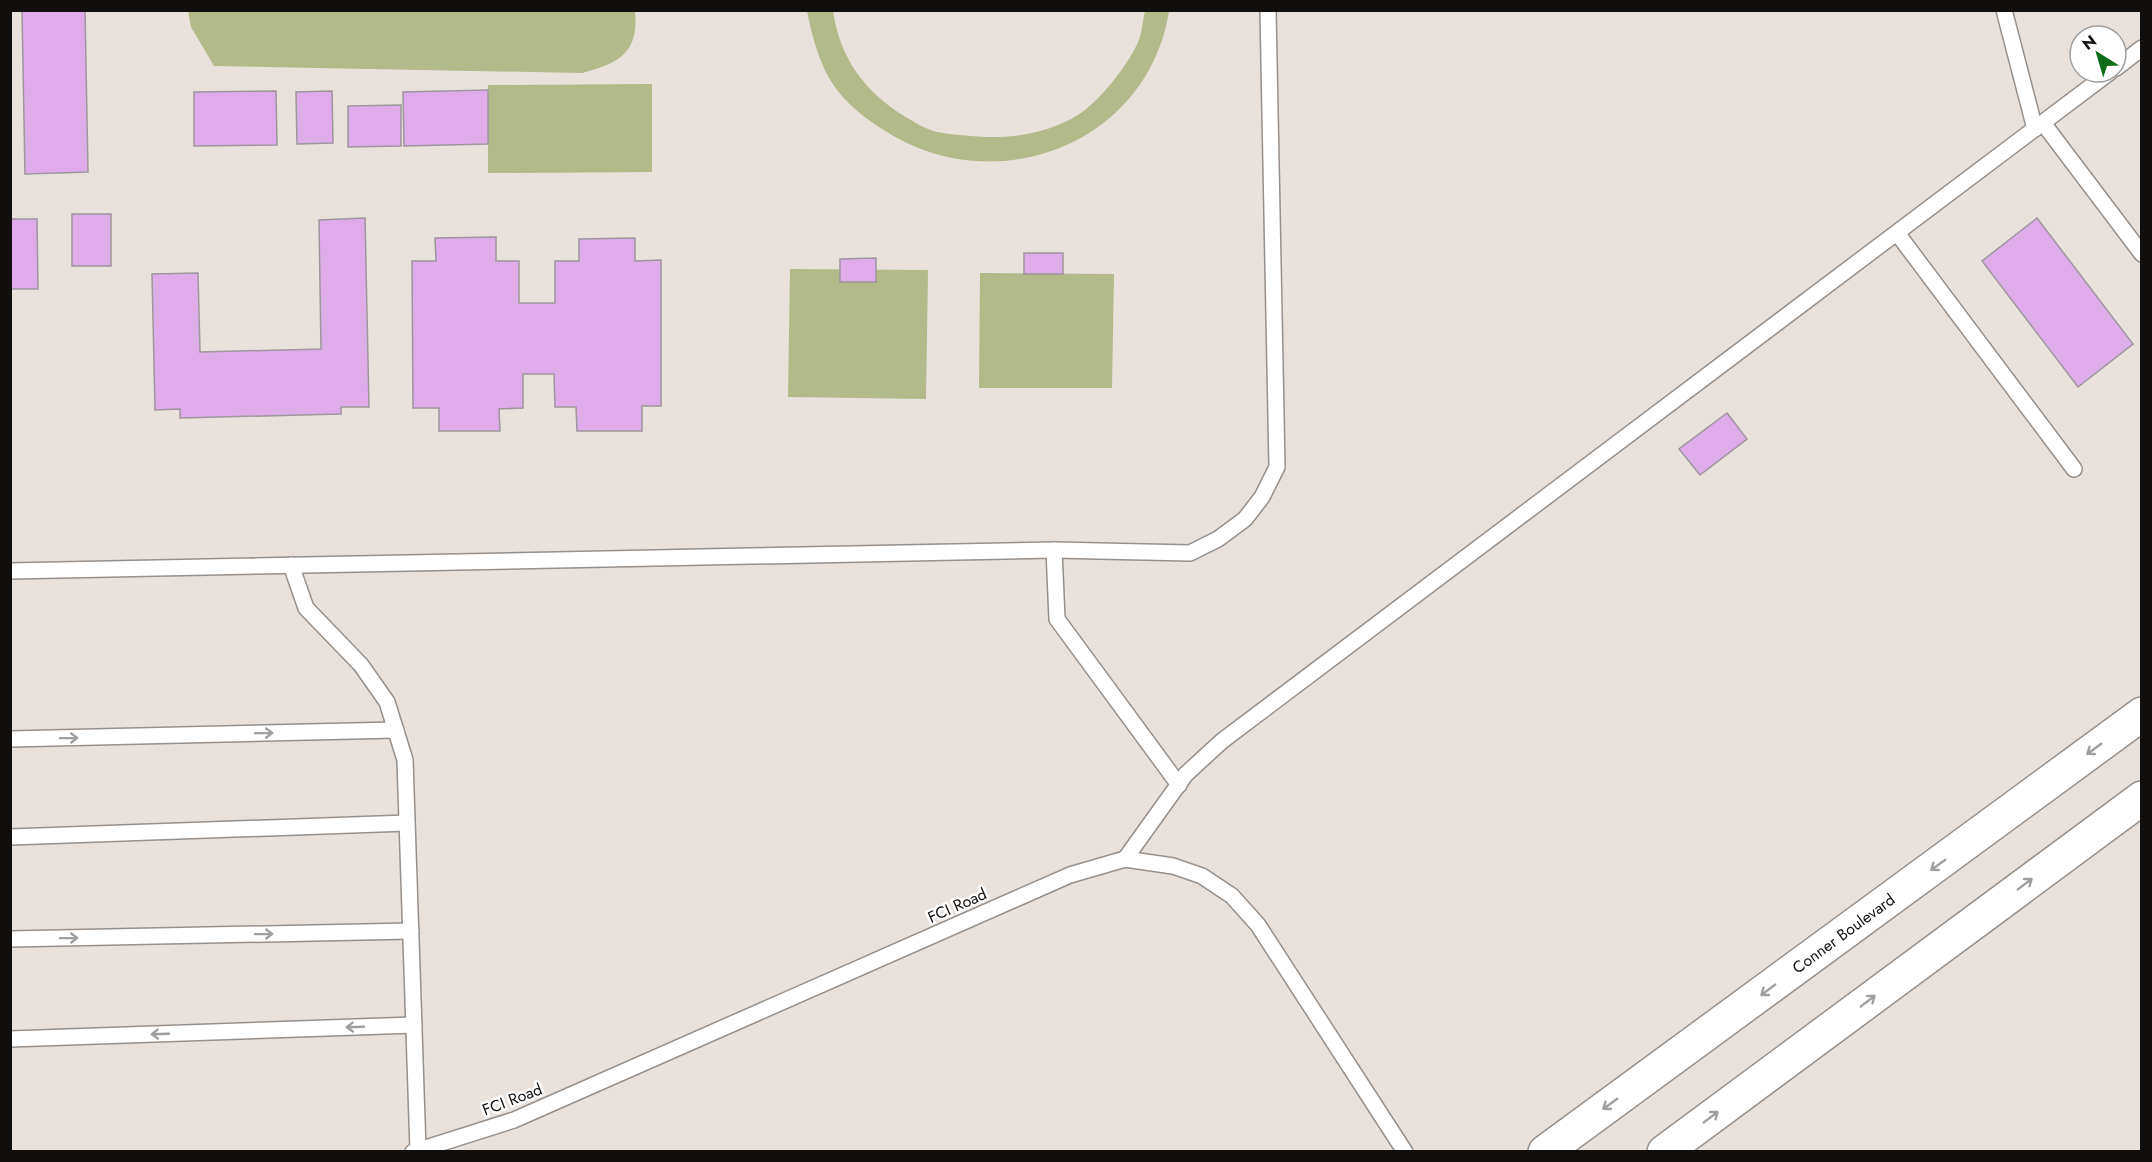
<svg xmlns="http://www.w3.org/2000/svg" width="2152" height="1162" viewBox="0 0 2152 1162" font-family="Jost,sans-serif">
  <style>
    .green { fill: #b1ba88 }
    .building { fill: #deade9; stroke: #9c969d; stroke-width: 1.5 }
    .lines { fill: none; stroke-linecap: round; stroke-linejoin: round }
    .service-casing { stroke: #968f8a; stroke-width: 18 }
    .secondary-casing { stroke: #968f8a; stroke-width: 36 }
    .service { stroke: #fff; stroke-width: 15 }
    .secondary { stroke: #fff; stroke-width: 33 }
    .oneway { stroke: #a09f9e }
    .labels { text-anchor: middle; stroke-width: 5; stroke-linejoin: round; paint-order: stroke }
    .street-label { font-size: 16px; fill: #110f0d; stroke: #fff }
  </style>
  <rect width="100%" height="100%" fill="#e9e1db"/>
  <g class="green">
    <path d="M635,11C639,53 619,63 582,73L214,66L191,27L188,11Z"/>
    <path d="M807,11H833C840,58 864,91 904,116C914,122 925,129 937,132C953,135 970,136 986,137C1018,138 1050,132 1078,115C1099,102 1132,61 1140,37C1142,29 1143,19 1145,11H1169C1148,144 997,201 887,132C869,121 851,108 838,91C821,70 812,37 807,11Z"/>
    <path d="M652,84V172L488,173V85Z"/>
    <path d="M790,269L928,270L926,399L788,397Z"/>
    <path d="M980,273L1114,274L1112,388H979Z"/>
  </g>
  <g class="building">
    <path d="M22,10H85L88,172L25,174Z"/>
    <path d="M488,90V144L404,146L403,92Z"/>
    <path d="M276,91L277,145L194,146V92Z"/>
    <path d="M332,91L333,143L297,144L296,92Z"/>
    <path d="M401,105V146L348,147V106Z"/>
    <rect x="72" y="214" width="39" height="52"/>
    <path d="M365,218L369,407H341V414L180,418V409L155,410L152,274L198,273L200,352L321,349L319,220Z"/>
    <path d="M2037,218L2133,344L2078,387L1982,261Z"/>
    <path d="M10,219H37L38,289H10Z"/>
    <path d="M496,237V261H519V303H555V261H579V239L635,238V261L661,260V406H642V431H577L576,407H555L554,374H523V408L499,409L500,431H439V408H413L412,261H436L435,238Z"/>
    <rect x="1024" y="253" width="39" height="21"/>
    <path d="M876,258V282H840V259Z"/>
    <path d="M1727,413L1747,439L1700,475L1679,449Z"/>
  </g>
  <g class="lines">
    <defs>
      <g id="service">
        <path d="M2004,10L2035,129"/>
        <path d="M2116,68L2142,48"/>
        <path d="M2043,123L2142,254"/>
        <path d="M1897,233L2074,469"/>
        <path d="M1054,550L1057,619L1179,785"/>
        <path d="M291,565L306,608L361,665L387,702L405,760L418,1150"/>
        <path d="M10,571L1054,550L1190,553L1218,539L1245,519L1262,497L1277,467L1268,10"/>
        <path d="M10,739L396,730"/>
        <path d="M10,837L407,823"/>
        <path d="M1125,859L1186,774L1222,741L2110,72"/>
        <path d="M10,939L411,931"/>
        <path d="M10,1039L414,1025"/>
        <path d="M413,1152L514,1120L1070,875L1125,859L1173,866L1202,876L1232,896L1258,925L1405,1152"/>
      </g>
      <g id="secondary">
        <path id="s1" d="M1545,1152L2142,714"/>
        <path d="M1664,1152L2142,798"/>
      </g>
    </defs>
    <use href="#service" class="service-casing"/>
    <use href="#secondary" class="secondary-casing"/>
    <use href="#service" class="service"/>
    <use href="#secondary" class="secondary"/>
  </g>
  <defs><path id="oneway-shaft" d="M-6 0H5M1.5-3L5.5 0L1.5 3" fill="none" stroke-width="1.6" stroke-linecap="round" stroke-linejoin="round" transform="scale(1.5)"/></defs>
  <g class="oneway">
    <use href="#oneway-shaft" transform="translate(264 733) rotate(-1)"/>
    <use href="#oneway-shaft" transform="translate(69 738) rotate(-1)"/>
    <use href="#oneway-shaft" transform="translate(2094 749) rotate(144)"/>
    <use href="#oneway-shaft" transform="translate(1938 865) rotate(144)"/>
    <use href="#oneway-shaft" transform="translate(2025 884) rotate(-37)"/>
    <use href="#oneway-shaft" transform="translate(264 934) rotate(-1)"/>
    <use href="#oneway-shaft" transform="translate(69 938) rotate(-1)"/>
    <use href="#oneway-shaft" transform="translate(1768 990) rotate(143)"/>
    <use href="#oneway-shaft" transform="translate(1868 1001) rotate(-37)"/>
    <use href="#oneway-shaft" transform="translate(355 1027) rotate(178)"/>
    <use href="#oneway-shaft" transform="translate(160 1034) rotate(178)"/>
    <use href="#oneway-shaft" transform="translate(1610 1104) rotate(144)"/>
    <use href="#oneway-shaft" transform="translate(1711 1117) rotate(-37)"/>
  </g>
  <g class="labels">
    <g class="street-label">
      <text transform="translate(957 905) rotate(-24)" y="6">FCI Road</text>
      <text dy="6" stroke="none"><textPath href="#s1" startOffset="370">Conner Boulevard</textPath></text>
      <text transform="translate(512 1099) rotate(-21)" y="6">FCI Road</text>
    </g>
  </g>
  <rect width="2152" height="1162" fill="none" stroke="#110f0d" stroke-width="24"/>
  <g transform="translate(2098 54) rotate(323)"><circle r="28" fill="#ffffff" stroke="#a09f9e" stroke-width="1.5"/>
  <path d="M0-4.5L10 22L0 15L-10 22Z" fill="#0e6c18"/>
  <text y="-9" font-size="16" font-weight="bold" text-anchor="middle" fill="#110f0d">N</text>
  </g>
</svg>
